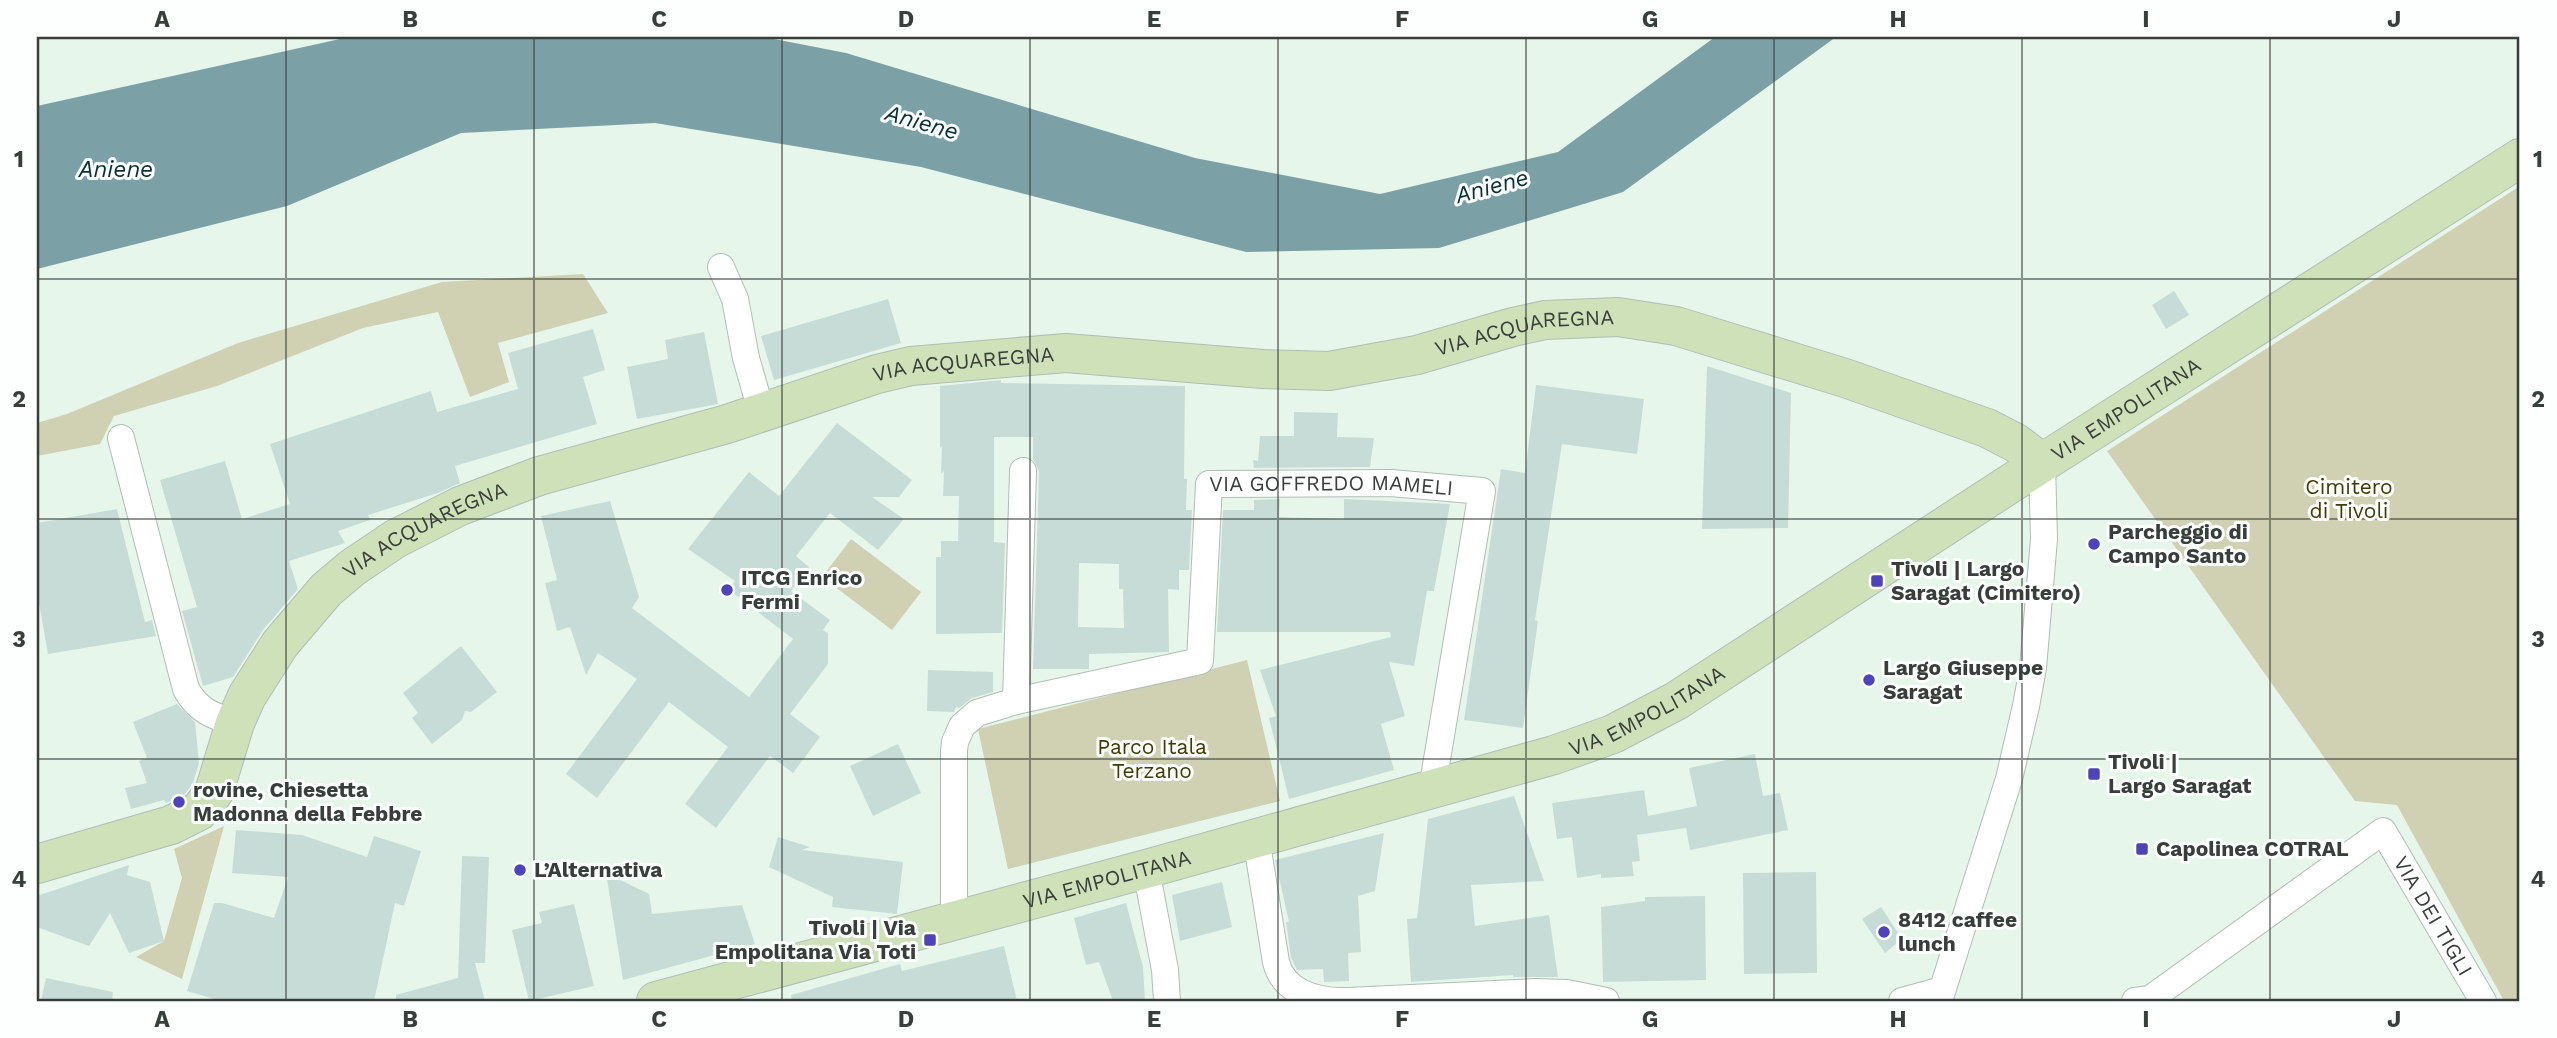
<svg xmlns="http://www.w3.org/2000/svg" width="2557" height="1038" viewBox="0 0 2557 1038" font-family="'Work Sans',sans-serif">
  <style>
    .green { fill: #d0d0b2 }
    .water { fill: #7ba1a6 }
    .building { fill: #c8dcd7; fill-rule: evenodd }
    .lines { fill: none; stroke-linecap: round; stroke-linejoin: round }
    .street-casing { stroke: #afbeb4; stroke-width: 28 }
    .secondary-casing { stroke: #afbeb4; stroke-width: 40 }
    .street { stroke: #fff; stroke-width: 26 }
    .secondary { stroke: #cfe1b9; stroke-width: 38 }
    .grid { fill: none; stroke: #383e3a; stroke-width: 2; stroke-opacity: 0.55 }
    .poi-dot { fill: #4d43ba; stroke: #fcfffd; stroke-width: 2.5 }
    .labels { text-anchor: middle; stroke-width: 6; stroke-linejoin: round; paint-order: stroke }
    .street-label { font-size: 21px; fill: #383e3a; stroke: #fcfffd }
    .park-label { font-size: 21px; fill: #3e3c03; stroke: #fcfffd }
    .poi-label { font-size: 21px; font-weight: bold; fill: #383e3a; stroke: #fcfffd; text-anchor: start }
    .water-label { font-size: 23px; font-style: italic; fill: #093135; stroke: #fcfffd }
    .neatline { fill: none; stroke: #383e3a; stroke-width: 2.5 }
    .grid-label { font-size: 23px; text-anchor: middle; font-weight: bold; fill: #383e3a }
  </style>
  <rect width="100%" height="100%" fill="#e6f6eb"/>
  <g class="green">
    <path d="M2520,186V1001H2504L2397,805L2355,801L2107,451Z"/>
    <path d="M583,274L608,313L498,343L509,382L470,397L438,312L363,328L217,386L114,416L100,444L37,456V423L67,414L238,343L442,282Z"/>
    <path d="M851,539L921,592L892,630L822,577Z"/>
    <path d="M1247,660L1280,801L1008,869L978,729Z"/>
    <path d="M224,826L182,979L136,957L164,941L182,878L174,849Z"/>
  </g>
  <path class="water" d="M349,37H764L846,53L1195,158L1380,194L1558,152L1715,37H1836L1623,192L1439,248L1246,252L921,167L655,123L461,133L287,206L37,269V106Z"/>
  <g class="building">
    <path d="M2174,291L2189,315L2166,329L2152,305Z"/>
    <path d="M888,299L901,343L774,380L761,336Z"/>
    <path d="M593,329L605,370L583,377L597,424L455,466L460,483L438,493L368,515L370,520L338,531L345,543L289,561L298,589L263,630L233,677L203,686L182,611L197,607L160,480L225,461L242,519L290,504L270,444L431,391L437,412L518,389L508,353Z"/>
    <path d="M704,332L718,404L637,419L627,367L668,359L665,340Z"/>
    <path d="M1707,366L1791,393L1788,528L1702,529Z"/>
    <path d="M1001,380V383L1185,386L1184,479H1187L1186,510H1192L1189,570H1179V590L1168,589L1169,652L1089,654V669H1033L1039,471L1033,459V437H994V542L1005,543L1002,633L936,634V557H941V541H958L959,496H943L944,471L941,474L942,446L940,448V386ZM1079,563L1119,564V589H1123L1124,628L1078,627Z"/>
    <path d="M1536,385L1644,399L1637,454L1562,444L1535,620L1538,621L1523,728L1464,720L1501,469L1525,473Z"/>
    <path d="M1294,412L1338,413L1337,437L1374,438L1370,467H1376L1254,468L1253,460L1258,461L1260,436H1294Z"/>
    <path d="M837,423L912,480L899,497H872L904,519L878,550L830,513L796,556L809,567L791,591L830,620L823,630L828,633V664L790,714L820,737L793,773L770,756L716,828L685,804L728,747L669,702L597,798L566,774L637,679L598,653L586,675L570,627L557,631L545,583L557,580L541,516L610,501L639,597L632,608L749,697L793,639L728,589L735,581L688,549L749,472L779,496Z"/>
    <path d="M1280,499L1279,517L1344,519V499L1450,504L1434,591H1427L1414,666L1389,662L1405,716L1381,724L1394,770L1289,799L1269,718L1276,716L1260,670L1391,637L1390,632H1217L1223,510H1254V500Z"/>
    <path d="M117,509L145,622L152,620L156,636L48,654L37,592V523Z"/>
    <path d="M461,646L497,692L471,712L465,711L462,720L432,744L412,718L418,713L403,693Z"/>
    <path d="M928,670L993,672V692L972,698L959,708L956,707L954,712L927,711Z"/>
    <path d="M177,704L195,722L199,763L193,783L185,794L166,803L164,800L131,809L125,788L147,783L139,761L147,758L133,722Z"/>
    <path d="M898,744L921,793L873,816L850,766Z"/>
    <path d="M1755,754L1763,796L1780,793L1788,830L1690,850L1686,828L1637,835L1640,861L1632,862L1634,876L1601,878V874L1577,878L1572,837L1557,839L1552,803L1644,790L1648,816L1697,806L1689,768Z"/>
    <path d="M1514,796L1544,881L1471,885L1475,926L1549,915L1558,977H1513V975L1411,982L1407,919L1417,918L1428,819Z"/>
    <path d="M236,830L302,835L367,857L374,836L421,851L404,906L395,903L374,1001H221L187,991L214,903H222L274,918L288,877L232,873Z"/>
    <path d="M1384,833L1375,891L1358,896L1361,952L1348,953L1349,981L1324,982L1323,969L1297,970L1291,958L1286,922H1289L1275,860Z"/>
    <path d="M778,837L810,847L802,850L903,862L897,914L832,907L833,897L769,867Z"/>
    <path d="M462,856L489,857L485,963H475L485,1001H396V995L458,978Z"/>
    <path d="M129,865L127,875L150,882L164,941L129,953L110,913L89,946L37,927V896Z"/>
    <path d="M1816,872L1817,973L1744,974L1743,873Z"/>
    <path d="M606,873L649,894L652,914L742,905L755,944L623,980Z"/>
    <path d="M1222,882L1232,927L1180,941L1172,895Z"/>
    <path d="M1705,896L1706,980L1603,982L1601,907L1645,901V897Z"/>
    <path d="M1126,903L1143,967L1145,1001H1113L1099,962L1086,965L1074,918Z"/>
    <path d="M574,904L594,986L529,1001L512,930L542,923L539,912Z"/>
    <path d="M1881,907L1902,939L1885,953L1862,919Z"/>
    <path d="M1004,946L1017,1001H792L791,995L900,964L902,971Z"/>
    <path d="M46,978L113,992L112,1001H41Z"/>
  </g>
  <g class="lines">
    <defs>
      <g id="street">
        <path d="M721,267L735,299L746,358L762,414"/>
        <path d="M121,438L186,689C197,710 213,716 235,723"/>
        <path d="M1016,701L1023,471"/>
        <path d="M1256,838L1276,962C1283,991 1314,1001 1342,1001"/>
        <path d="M1146,869L1165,970L1167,1001"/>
        <path id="s1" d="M954,920V751L955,742L962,726L977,713L1016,701L1200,661L1209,484L1391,483L1482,491L1432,789"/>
        <path d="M1348,1001L1536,992L1567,993L1606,1001"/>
        <path d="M1902,1001L1942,990"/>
        <path d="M1939,1001L2009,779L2026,706L2033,668L2044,539L2042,463"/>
        <path id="s2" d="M2135,1001L2150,999L2383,831L2483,1001"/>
      </g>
      <g id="secondary">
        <path id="s3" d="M37,864L171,825L199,811L214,792L235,723L247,696L280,644L326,590L352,568L395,539L460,506L539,476L727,424L877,374L911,366L1066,353L1263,369L1329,371L1417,355L1513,327L1545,320L1618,317L1676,326L1845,378L1987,428L2016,443L2042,463"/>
        <path id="s4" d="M656,1001L1146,869L1554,755L1613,734L1676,701L2042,463L2520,158"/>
      </g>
    </defs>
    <use href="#street" class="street-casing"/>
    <use href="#secondary" class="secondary-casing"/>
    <use href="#street" class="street"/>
    <use href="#secondary" class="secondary"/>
  </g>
  <path class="grid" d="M286,37V1001M534,37V1001M782,37V1001M1030,37V1001M1278,37V1001M1526,37V1001M1774,37V1001M2022,37V1001M2270,37V1001M37,279H2520M37,519H2520M37,759H2520"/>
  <g class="poi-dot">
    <circle cx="2094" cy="544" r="7"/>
    <rect x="1870" y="574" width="14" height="14" rx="3.5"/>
    <circle cx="727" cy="590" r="7"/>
    <circle cx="1869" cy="680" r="7"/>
    <rect x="2087" y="767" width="14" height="14" rx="3.5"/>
    <circle cx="179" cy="802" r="7"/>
    <rect x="2135" y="842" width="14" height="14" rx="3.5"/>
    <circle cx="520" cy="870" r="7"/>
    <circle cx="1884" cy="932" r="7"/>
    <rect x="923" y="933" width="14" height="14" rx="3.5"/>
  </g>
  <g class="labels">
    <g class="street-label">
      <text dy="7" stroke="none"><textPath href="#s3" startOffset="1680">VIA ACQUAREGNA</textPath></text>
      <text dy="7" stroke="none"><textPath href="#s3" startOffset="1113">VIA ACQUAREGNA</textPath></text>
      <text dy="7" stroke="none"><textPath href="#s4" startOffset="1601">VIA EMPOLITANA</textPath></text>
      <text dy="7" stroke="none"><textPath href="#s1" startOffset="744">VIA GOFFREDO MAMELI</textPath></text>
      <text dy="7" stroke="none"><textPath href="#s3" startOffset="546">VIA ACQUAREGNA</textPath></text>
      <text dy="7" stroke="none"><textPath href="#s4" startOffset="1034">VIA EMPOLITANA</textPath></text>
      <text dy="7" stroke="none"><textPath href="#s4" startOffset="467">VIA EMPOLITANA</textPath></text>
      <text dy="7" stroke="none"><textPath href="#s2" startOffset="401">VIA DEI TIGLI</textPath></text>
    </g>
    <g class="park-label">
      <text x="2349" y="494">Cimitero<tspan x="2349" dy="24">di Tivoli</tspan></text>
      <text x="1152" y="754">Parco Itala<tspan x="1152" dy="24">Terzano</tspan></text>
    </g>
    <g class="poi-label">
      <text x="2108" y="539">Parcheggio di<tspan x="2108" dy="24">Campo Santo</tspan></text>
      <text x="1891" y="576">Tivoli | Largo<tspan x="1891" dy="24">Saragat (Cimitero)</tspan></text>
      <text x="741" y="585">ITCG Enrico<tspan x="741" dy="24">Fermi</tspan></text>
      <text x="1883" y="675">Largo Giuseppe<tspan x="1883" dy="24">Saragat</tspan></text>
      <text x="2108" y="769">Tivoli |<tspan x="2108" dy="24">Largo Saragat</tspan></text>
      <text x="193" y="797">rovine, Chiesetta<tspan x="193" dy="24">Madonna della Febbre</tspan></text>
      <text x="2156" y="856">Capolinea COTRAL</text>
      <text x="534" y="877">L’Alternativa</text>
      <text x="1898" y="927">8412 caffee<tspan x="1898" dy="24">lunch</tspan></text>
      <text x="916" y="935" text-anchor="end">Tivoli | Via<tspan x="916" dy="24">Empolitana Via Toti</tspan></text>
    </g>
    <g class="water-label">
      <text transform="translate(922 122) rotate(16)" y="8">Aniene</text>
      <text x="116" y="177">Aniene</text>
      <text transform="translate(1492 186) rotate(-15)" y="8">Aniene</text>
    </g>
  </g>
  <rect width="2557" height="1038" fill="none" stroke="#fcfffd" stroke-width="77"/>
  <rect x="38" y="38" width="2480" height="962" class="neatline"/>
  <g class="grid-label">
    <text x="162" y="27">A</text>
    <text x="410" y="27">B</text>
    <text x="659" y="27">C</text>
    <text x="906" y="27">D</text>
    <text x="1154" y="27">E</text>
    <text x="1402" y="27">F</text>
    <text x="1650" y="27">G</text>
    <text x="1898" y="27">H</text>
    <text x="2146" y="27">I</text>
    <text x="2394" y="27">J</text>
    <text x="19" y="167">1</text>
    <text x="2538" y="167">1</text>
    <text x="19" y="407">2</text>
    <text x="2538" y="407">2</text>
    <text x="19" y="647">3</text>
    <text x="2538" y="647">3</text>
    <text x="19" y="887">4</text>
    <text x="2538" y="887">4</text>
    <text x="162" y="1027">A</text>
    <text x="410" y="1027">B</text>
    <text x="659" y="1027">C</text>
    <text x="906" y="1027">D</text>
    <text x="1154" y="1027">E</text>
    <text x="1402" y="1027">F</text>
    <text x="1650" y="1027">G</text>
    <text x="1898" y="1027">H</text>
    <text x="2146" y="1027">I</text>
    <text x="2394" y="1027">J</text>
  </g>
</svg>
